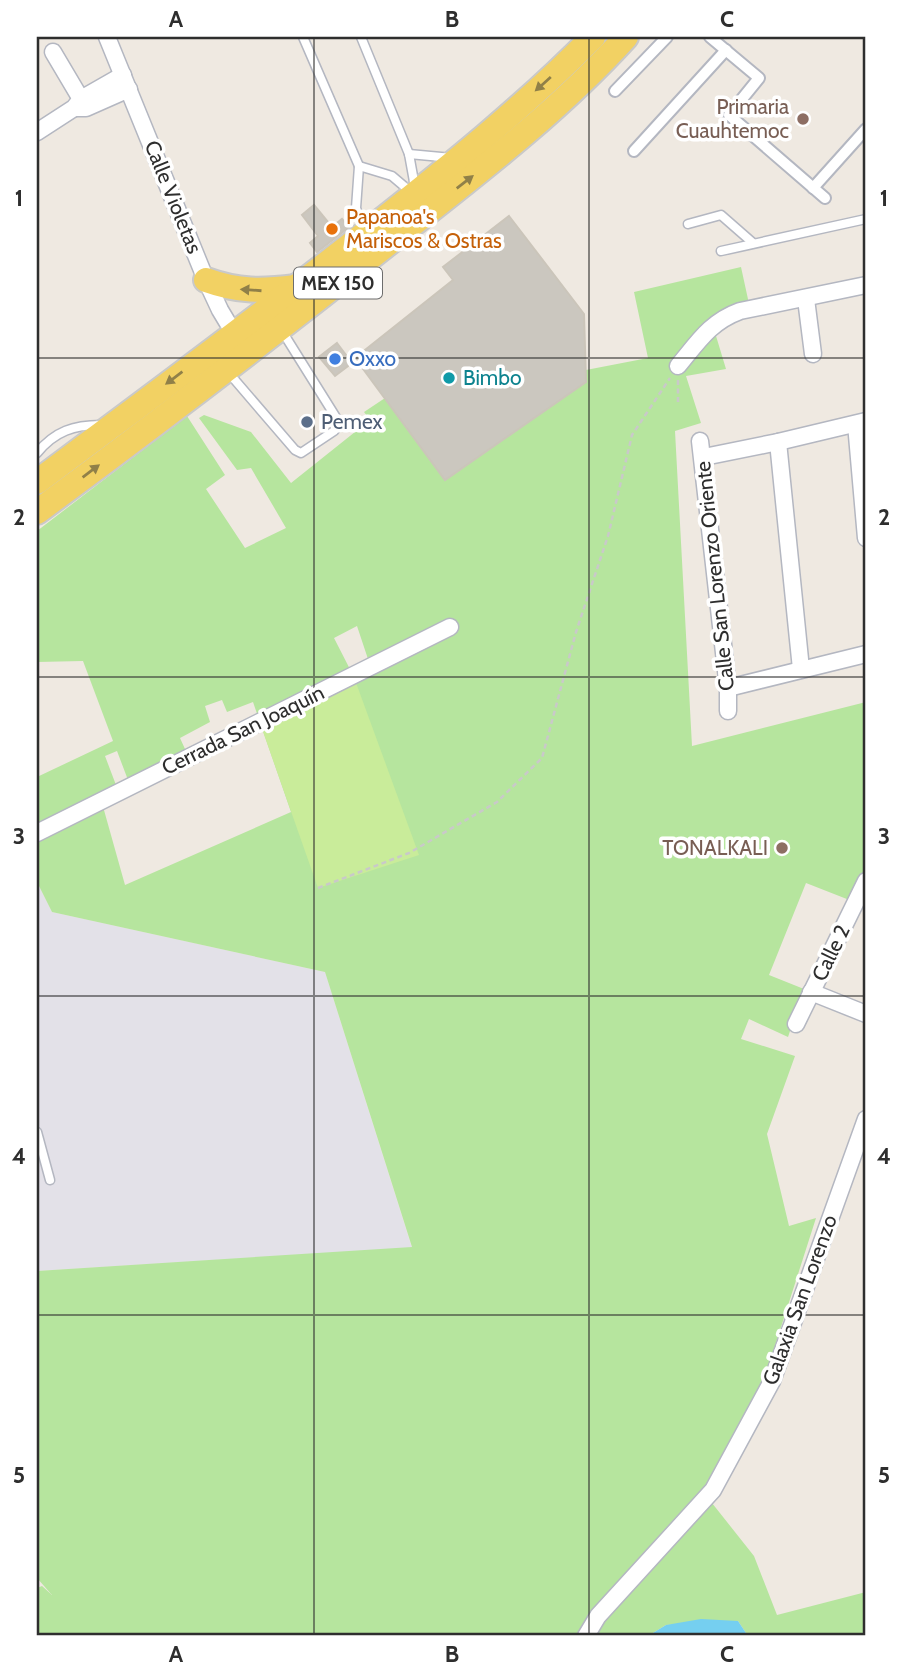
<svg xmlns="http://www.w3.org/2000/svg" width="903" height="1673" viewBox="0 0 903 1673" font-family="Cabin,sans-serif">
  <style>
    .industrial { fill: #e3e1e8 }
    .green { fill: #b6e59e; fill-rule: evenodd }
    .pitch { fill: #c9ec9a }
    .water { fill: #75cff0 }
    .building { fill: #cbc7bf; stroke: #cbc5ba; stroke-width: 2 }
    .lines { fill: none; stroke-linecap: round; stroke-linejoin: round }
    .service-casing { stroke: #b4b7c1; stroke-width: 11 }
    .pedestrian-casing { stroke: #b4b7c1; stroke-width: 14 }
    .minor-casing { stroke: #b4b7c1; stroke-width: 19 }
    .primary-casing { stroke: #c9c9c9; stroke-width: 28 }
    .path { stroke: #c9c9c9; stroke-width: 2.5; stroke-dasharray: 5 3.5; stroke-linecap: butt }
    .service { stroke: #fff; stroke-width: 8 }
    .pedestrian { stroke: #fff; stroke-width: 10 }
    .minor { stroke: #fff; stroke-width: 16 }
    .primary { stroke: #f2d163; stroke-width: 24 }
    .oneway { fill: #908048 }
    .grid { fill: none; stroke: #2e2e2e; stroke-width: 2; stroke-opacity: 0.55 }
    .education-dot { fill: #8d6e63; stroke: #fff; stroke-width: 2.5 }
    .food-dot { fill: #e8710a; stroke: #fff; stroke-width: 2.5 }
    .shop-dot { fill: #3f7fe0; stroke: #fff; stroke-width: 2.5 }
    .culture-dot { fill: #0f9aa8; stroke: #fff; stroke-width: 2.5 }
    .service-dot { fill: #5c6f8a; stroke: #fff; stroke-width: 2.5 }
    .labels { text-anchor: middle; stroke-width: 7; stroke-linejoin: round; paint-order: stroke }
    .shield { fill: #fff; stroke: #6d6d6d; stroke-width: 2 }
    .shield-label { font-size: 19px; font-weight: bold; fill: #2e2e2e }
    .education-label { font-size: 21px; fill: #785e54; stroke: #fff; text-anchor: end }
    .street-label { font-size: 21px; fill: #2e2e2e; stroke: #fff }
    .food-label { font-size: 21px; fill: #c56008; stroke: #fff; text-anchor: start }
    .shop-label { font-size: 21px; fill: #366cbe; stroke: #fff; text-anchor: start }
    .culture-label { font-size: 21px; fill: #0d838f; stroke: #fff; text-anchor: start }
    .service-label { font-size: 21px; fill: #4e5e75; stroke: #fff; text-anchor: start }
    .neatline { fill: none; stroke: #2e2e2e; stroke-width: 2.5 }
    .grid-label { font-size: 23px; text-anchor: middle; font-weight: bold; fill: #2e2e2e }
  </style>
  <rect width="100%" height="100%" fill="#efe9e1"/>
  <path class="industrial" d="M37,882L52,912L325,972L412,1248L37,1271Z"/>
  <g class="green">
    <path d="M741,267L751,313L713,326L726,369L686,376L701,423L675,431L692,746L866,702V891L857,903L806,883L769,975L804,989L788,1037L749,1019L741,1039L795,1056L767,1134L789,1226L816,1218L750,1424L706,1495L585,1636H37V1588L42,1586L52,1595L37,1578V1271L412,1247L325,972L52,912L37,882V777L113,741L83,661L37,662V531L187,416L225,475L206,489L245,548L286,528L251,468L237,470L199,418L204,415L251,432L291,483L370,420L364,412L385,398L445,479L586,382V370L648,358L634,292ZM357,626L372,671L355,679L334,638ZM222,700L227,712L253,702L291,812L125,885L102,803L190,760L180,738L210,722L205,706ZM117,751L128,780L116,785L105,756Z"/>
    <path d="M708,1498L754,1556L777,1615L866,1592V1636H748L738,1621L666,1625L648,1636H588Z"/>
  </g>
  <path class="pitch" d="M355,680L419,855L318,888L261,726Z"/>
  <path class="water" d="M701,1619L738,1621L748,1636H648L666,1625Z"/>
  <g class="building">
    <path d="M314,205L332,227L342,219L349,227L317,252L310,243L318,236L302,215Z"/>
    <path d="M509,216L584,314L586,382L445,480L355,358L453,280L443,267Z"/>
    <path d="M337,343L352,363L335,376L319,357Z"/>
  </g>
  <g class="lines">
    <defs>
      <g id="service">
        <path d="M303,37L359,166L356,208L364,231"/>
        <path d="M361,37L409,154L415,187"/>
        <path d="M409,154L452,158"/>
        <path d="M359,166L392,176L412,193"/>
        <path d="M688,224L721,215L753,243"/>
        <path d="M721,251L866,219"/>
        <path d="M228,372L295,450L301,453L334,431L339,425L337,419L282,331"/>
        <path d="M37,453C55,431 74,425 101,425"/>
        <path d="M37,1132L50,1180"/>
      </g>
      <g id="pedestrian">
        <path d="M710,37L759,78L729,115L825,198"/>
        <path d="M615,91L667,37"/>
        <path d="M634,151L726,50"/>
        <path d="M813,188L866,129"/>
      </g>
      <g id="minor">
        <path d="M107,37L206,280L220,310L238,340"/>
        <path d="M53,52L85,106"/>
        <path d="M76,108H86L129,89"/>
        <path d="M37,132L74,108L81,99L123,75"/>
        <path d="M806,299L813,354"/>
        <path d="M678,366C698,342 710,322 740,311L866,285"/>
        <path d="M856,424L866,538"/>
        <path d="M700,441L728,688V711"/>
        <path d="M778,442L801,669"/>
        <path d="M704,457L778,442L866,421"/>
        <path d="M728,688L866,654"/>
        <path d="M37,833L450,627"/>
        <path d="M811,992L866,1014"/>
        <path d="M796,1024L866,881"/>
        <path d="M586,1636L598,1616L713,1490L772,1381L866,1119"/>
      </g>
      <g id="primary">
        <path d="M206,280C239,292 262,291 296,287"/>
        <path d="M37,482C149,398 262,315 372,228C448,168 525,106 593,37"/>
        <path d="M37,512C156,424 274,334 390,242C471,178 556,114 626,37"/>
      </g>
    </defs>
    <use href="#service" class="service-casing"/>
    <use href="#pedestrian" class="pedestrian-casing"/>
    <use href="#minor" class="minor-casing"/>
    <use href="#primary" class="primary-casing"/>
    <g class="path">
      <path d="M678,380V405"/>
      <path d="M318,888L409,853L497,802L542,758L576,632L608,536L632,435L670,378"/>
    </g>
    <use href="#service" class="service"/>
    <use href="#pedestrian" class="pedestrian"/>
    <use href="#minor" class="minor"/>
    <use href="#primary" class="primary"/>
  </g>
  <defs><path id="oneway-solid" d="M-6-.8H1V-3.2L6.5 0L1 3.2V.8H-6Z" transform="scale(1.75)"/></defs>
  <g class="oneway">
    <use href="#oneway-solid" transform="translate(543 84) rotate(138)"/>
    <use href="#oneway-solid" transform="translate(465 182) rotate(-38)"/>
    <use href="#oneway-solid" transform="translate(251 290) rotate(-176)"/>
    <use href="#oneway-solid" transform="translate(174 378) rotate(143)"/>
    <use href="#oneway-solid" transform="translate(91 471) rotate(-37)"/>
  </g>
  <path class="grid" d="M314,37V1636M589,37V1636M37,358H866M37,677H866M37,996H866M37,1315H866"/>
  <g class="education-dot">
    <circle cx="803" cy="119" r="7"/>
    <circle cx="782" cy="848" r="7"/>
  </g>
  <circle class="food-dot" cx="332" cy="229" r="7"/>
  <circle class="shop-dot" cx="335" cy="359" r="7"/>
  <circle class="culture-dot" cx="449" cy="378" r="7"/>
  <circle class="service-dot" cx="307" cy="422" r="7"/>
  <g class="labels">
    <rect class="shield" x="294" y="267.5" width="88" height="31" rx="5"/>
    <g class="shield-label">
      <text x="338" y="290">MEX 150</text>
    </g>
    <g class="education-label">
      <text x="789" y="114">Primaria<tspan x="789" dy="24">Cuauhtemoc</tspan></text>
      <text x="768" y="855">TONALKALI</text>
    </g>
    <g class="street-label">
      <text transform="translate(173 197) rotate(68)" y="7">Calle Violetas</text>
      <text transform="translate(715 576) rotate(-96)" y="7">Calle San Lorenzo Oriente</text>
      <text transform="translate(243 730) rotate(-26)" y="7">Cerrada San Joaquín</text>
      <text transform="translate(831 953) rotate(-64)" y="7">Calle 2</text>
      <text transform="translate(800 1300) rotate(-70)" y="7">Galaxia San Lorenzo</text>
    </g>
    <g class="food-label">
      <text x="346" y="224">Papanoa's<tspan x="346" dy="24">Mariscos &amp; Ostras</tspan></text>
    </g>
    <g class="shop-label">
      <text x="349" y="366">Oxxo</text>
    </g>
    <g class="culture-label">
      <text x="463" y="385">Bimbo</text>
    </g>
    <g class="service-label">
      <text x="321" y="429">Pemex</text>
    </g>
  </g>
  <rect width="903" height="1673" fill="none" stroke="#ffffff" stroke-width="77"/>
  <rect x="38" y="38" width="826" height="1596" class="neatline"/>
  <g class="grid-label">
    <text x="176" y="27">A</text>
    <text x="452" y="27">B</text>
    <text x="727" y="27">C</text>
    <text x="19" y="206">1</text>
    <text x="884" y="206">1</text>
    <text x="19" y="525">2</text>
    <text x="884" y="525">2</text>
    <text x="19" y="844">3</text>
    <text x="884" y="844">3</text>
    <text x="19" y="1164">4</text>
    <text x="884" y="1164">4</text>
    <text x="19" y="1483">5</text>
    <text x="884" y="1483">5</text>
    <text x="176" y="1662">A</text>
    <text x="452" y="1662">B</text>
    <text x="727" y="1662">C</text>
  </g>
</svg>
